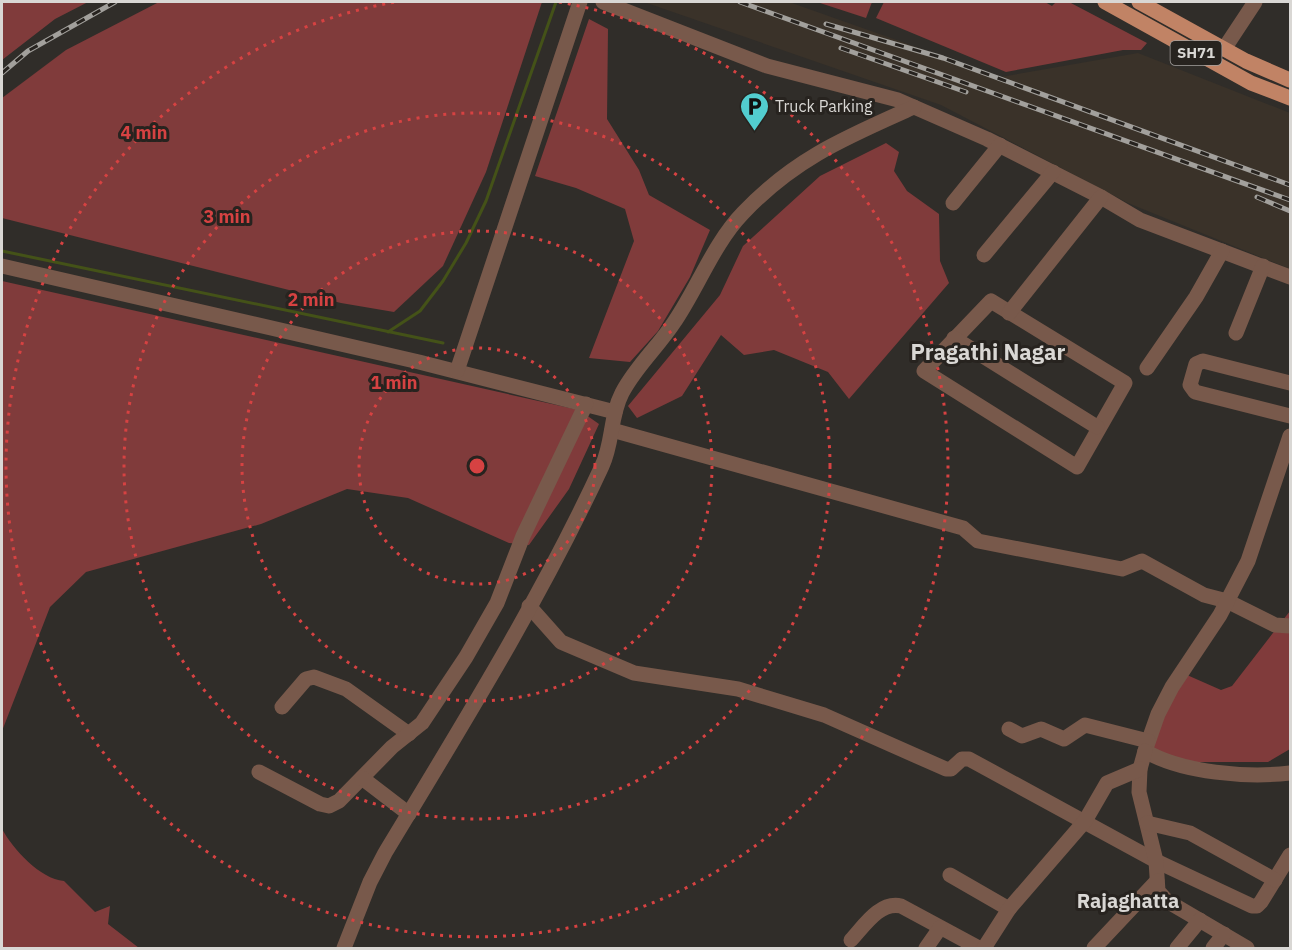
<svg xmlns="http://www.w3.org/2000/svg" width="1292" height="950" viewBox="0 0 1292 950" font-family="'IBM Plex Sans',sans-serif">
  <style>
    .built { fill: #3a3229 }
    .green { fill: #803b3b }
    .lines { fill: none; stroke-linecap: round; stroke-linejoin: round }
    .stream { stroke: #445218; stroke-width: 3 }
    .minor { stroke: #78594b; stroke-width: 15 }
    .major { stroke: #c18365; stroke-width: 15 }
    .rail-casing { stroke: #a2a09c; stroke-width: 5 }
    .rail { stroke: #27231f; stroke-width: 3; stroke-dasharray: 9; stroke-linecap: butt }
    .ring { fill: none; stroke: #d64242; stroke-width: 3; stroke-dasharray: 3 6 }
    .labels { text-anchor: middle; stroke-width: 6; stroke-linejoin: round; paint-order: stroke }
    .shield { fill: #27231f; stroke: #a4a19e; stroke-width: 1.5 }
    .shield-label { font-size: 15px; font-weight: bold; fill: #d9d7d4 }
    .poi-label { font-size: 16px; fill: #d9d7d4; stroke: #27231f; text-anchor: start }
    .quarter-label { font-size: 20px; font-weight: bold; fill: #d9d7d4; stroke: #27231f }
    .district-label { font-size: 22px; font-weight: bold; fill: #d9d7d4; stroke: #27231f }
    .centre { fill: #d64242; stroke: #27231f; stroke-width: 3 }
    .ring-label { font-size: 18px; text-anchor: middle; font-weight: bold; fill: #d64242; stroke: #27231f; stroke-width: 6; stroke-linejoin: round; paint-order: stroke }
  </style>
  <rect width="100%" height="100%" fill="#302d29"/>
  <path class="built" d="M644,2H789L1001,77L1138,53L1290,113V269L1128,203L941,105Z"/>
  <g class="green">
    <path d="M2,2H88L55,19L2,60Z"/>
    <path d="M159,2H542L486,172L443,266L394,312L341,303L2,218V98L66,50Z"/>
    <path d="M817,2H872L866,18Z"/>
    <path d="M884,2H1045L1052,6L1056,2H1069L1147,43L1141,50H1123L1006,72L876,18Z"/>
    <path d="M589,19L608,29L607,119L639,170L649,195L710,230L690,277L658,331L630,362L589,358L634,241L625,209L576,188L535,176Z"/>
    <path d="M886,143L899,152L894,171L907,191L939,214L940,261L949,283L849,399L828,372L774,350L744,355L721,335L682,396L637,418L628,406L720,295L743,246L820,176Z"/>
    <path d="M2,281L579,410L599,424L569,489L529,545L509,543L408,498L347,489L261,524L86,572L50,607L2,731Z"/>
    <path d="M1290,611V749L1268,762H1196L1167,756L1152,747L1171,698L1187,675L1221,690L1232,686Z"/>
    <path d="M2,829C13,849 40,879 64,881L95,912L110,906L108,924L139,948H2Z"/>
  </g>
  <g class="lines">
    <g class="stream">
      <path d="M2,251L443,343"/>
      <path d="M388,332L420,311L443,281L466,243L486,201L556,2"/>
    </g>
    <g class="minor">
      <path d="M603,2L767,66L898,100L987,139L1101,197L1140,220L1290,277"/>
      <path d="M1224,49L1255,2"/>
      <path d="M953,203L1000,145"/>
      <path d="M984,255L1053,172"/>
      <path d="M2,266L419,362L615,412"/>
      <path d="M991,301L1125,383L1077,467L924,371Z"/>
      <path d="M1009,313L1101,197"/>
      <path d="M1236,333L1263,266"/>
      <path d="M954,338L1097,427"/>
      <path d="M1147,368L1196,297L1222,251"/>
      <path d="M457,371L580,2"/>
      <path d="M1290,383L1203,361L1196,364L1190,385L1195,392L1290,416"/>
      <path d="M612,430L963,528L978,541L1122,569L1142,561L1204,595L1227,601L1275,625L1290,626"/>
      <path d="M1290,436L1248,561L1220,615L1172,687L1158,714L1145,751C1182,773 1248,778 1290,773"/>
      <path d="M529,606L561,642L634,673L738,689L824,715L946,769H951L962,759H969L1156,861L1252,906H1257L1261,902L1290,855"/>
      <path d="M282,707L306,679L314,677L346,689L409,734"/>
      <path d="M1009,729L1022,736L1041,729L1064,739L1085,725L1148,741"/>
      <path d="M1145,751L1140,769L1139,792L1156,861L1158,891L1167,901L1247,948"/>
      <path d="M259,772L320,804L329,806L339,801L392,747L422,723L466,657L497,603L523,536L586,404"/>
      <path d="M362,778L409,814"/>
      <path d="M1147,823L1190,833L1275,880"/>
      <path d="M950,875L1009,909"/>
      <path d="M851,940C864,926 880,901 901,906L979,948"/>
      <path d="M344,948L370,882L385,853C461,727 540,600 602,466C613,443 610,416 622,393C636,366 659,346 675,321C698,287 714,243 743,213C795,158 847,137 914,107"/>
      <path d="M926,948L940,928"/>
      <path d="M984,948L1009,909L1085,821L1107,783L1140,769"/>
      <path d="M1094,948L1157,881"/>
      <path d="M1177,948L1200,920"/>
      <path d="M1213,948L1224,934"/>
    </g>
    <g class="major">
      <path d="M1105,2L1251,83L1290,98"/>
      <path d="M1139,2L1246,61L1290,80"/>
    </g>
    <defs>
      <g id="rail">
        <path d="M740,2L1290,200"/>
        <path d="M826,24L943,58L1290,185"/>
        <path d="M841,48L966,92"/>
        <path d="M2,73L28,51L115,2"/>
        <path d="M1257,197L1290,211"/>
      </g>
    </defs>
    <use href="#rail" class="rail-casing"/>
    <use href="#rail" class="rail"/>
  </g>
  <g class="ring">
    <circle cx="477" cy="466" r="118"/>
    <circle cx="477" cy="466" r="235"/>
    <circle cx="477" cy="466" r="353"/>
    <path d="M559 2A471 471 0 1 1 395 2"/>
  </g>
  <defs>
    <symbol id="parking-pin" viewBox="-11 -11 22 30"><path d="M0 17L-7.5 6A9.5 9.5 0 1 1 7.5 6Z" fill="#52cdcf" stroke="#27231f"/><path d="M-3.5-5.5H1a3.5 3.5 0 0 1 0 7H-1V5.5H-3.5ZM-1-3.4V-.6H.8a1.4 1.4 0 0 0 0-2.8Z" fill="#111"/></symbol>
  </defs>
  <g fill-rule="evenodd">
    <use href="#parking-pin" x="738" y="90" width="33" height="45"/>
  </g>
  <g class="labels">
    <rect class="shield" x="1170.5" y="41" width="51" height="24" rx="4.5"/>
    <g class="shield-label">
      <text x="1196" y="58">SH71</text>
    </g>
    <g class="poi-label">
      <text x="775" y="112">Truck Parking</text>
    </g>
    <g class="quarter-label">
      <text x="1128" y="908">Rajaghatta</text>
    </g>
    <g class="district-label">
      <text x="988" y="360">Pragathi Nagar</text>
    </g>
  </g>
  <circle cx="477" cy="466" r="9" class="centre"/>
  <g class="ring-label">
    <text x="144" y="139">4 min</text>
    <text x="227" y="223">3 min</text>
    <text x="311" y="306">2 min</text>
    <text x="394" y="389">1 min</text>
  </g>
  <rect width="1292" height="950" fill="none" stroke="#d9d7d4" stroke-width="6"/>
</svg>
